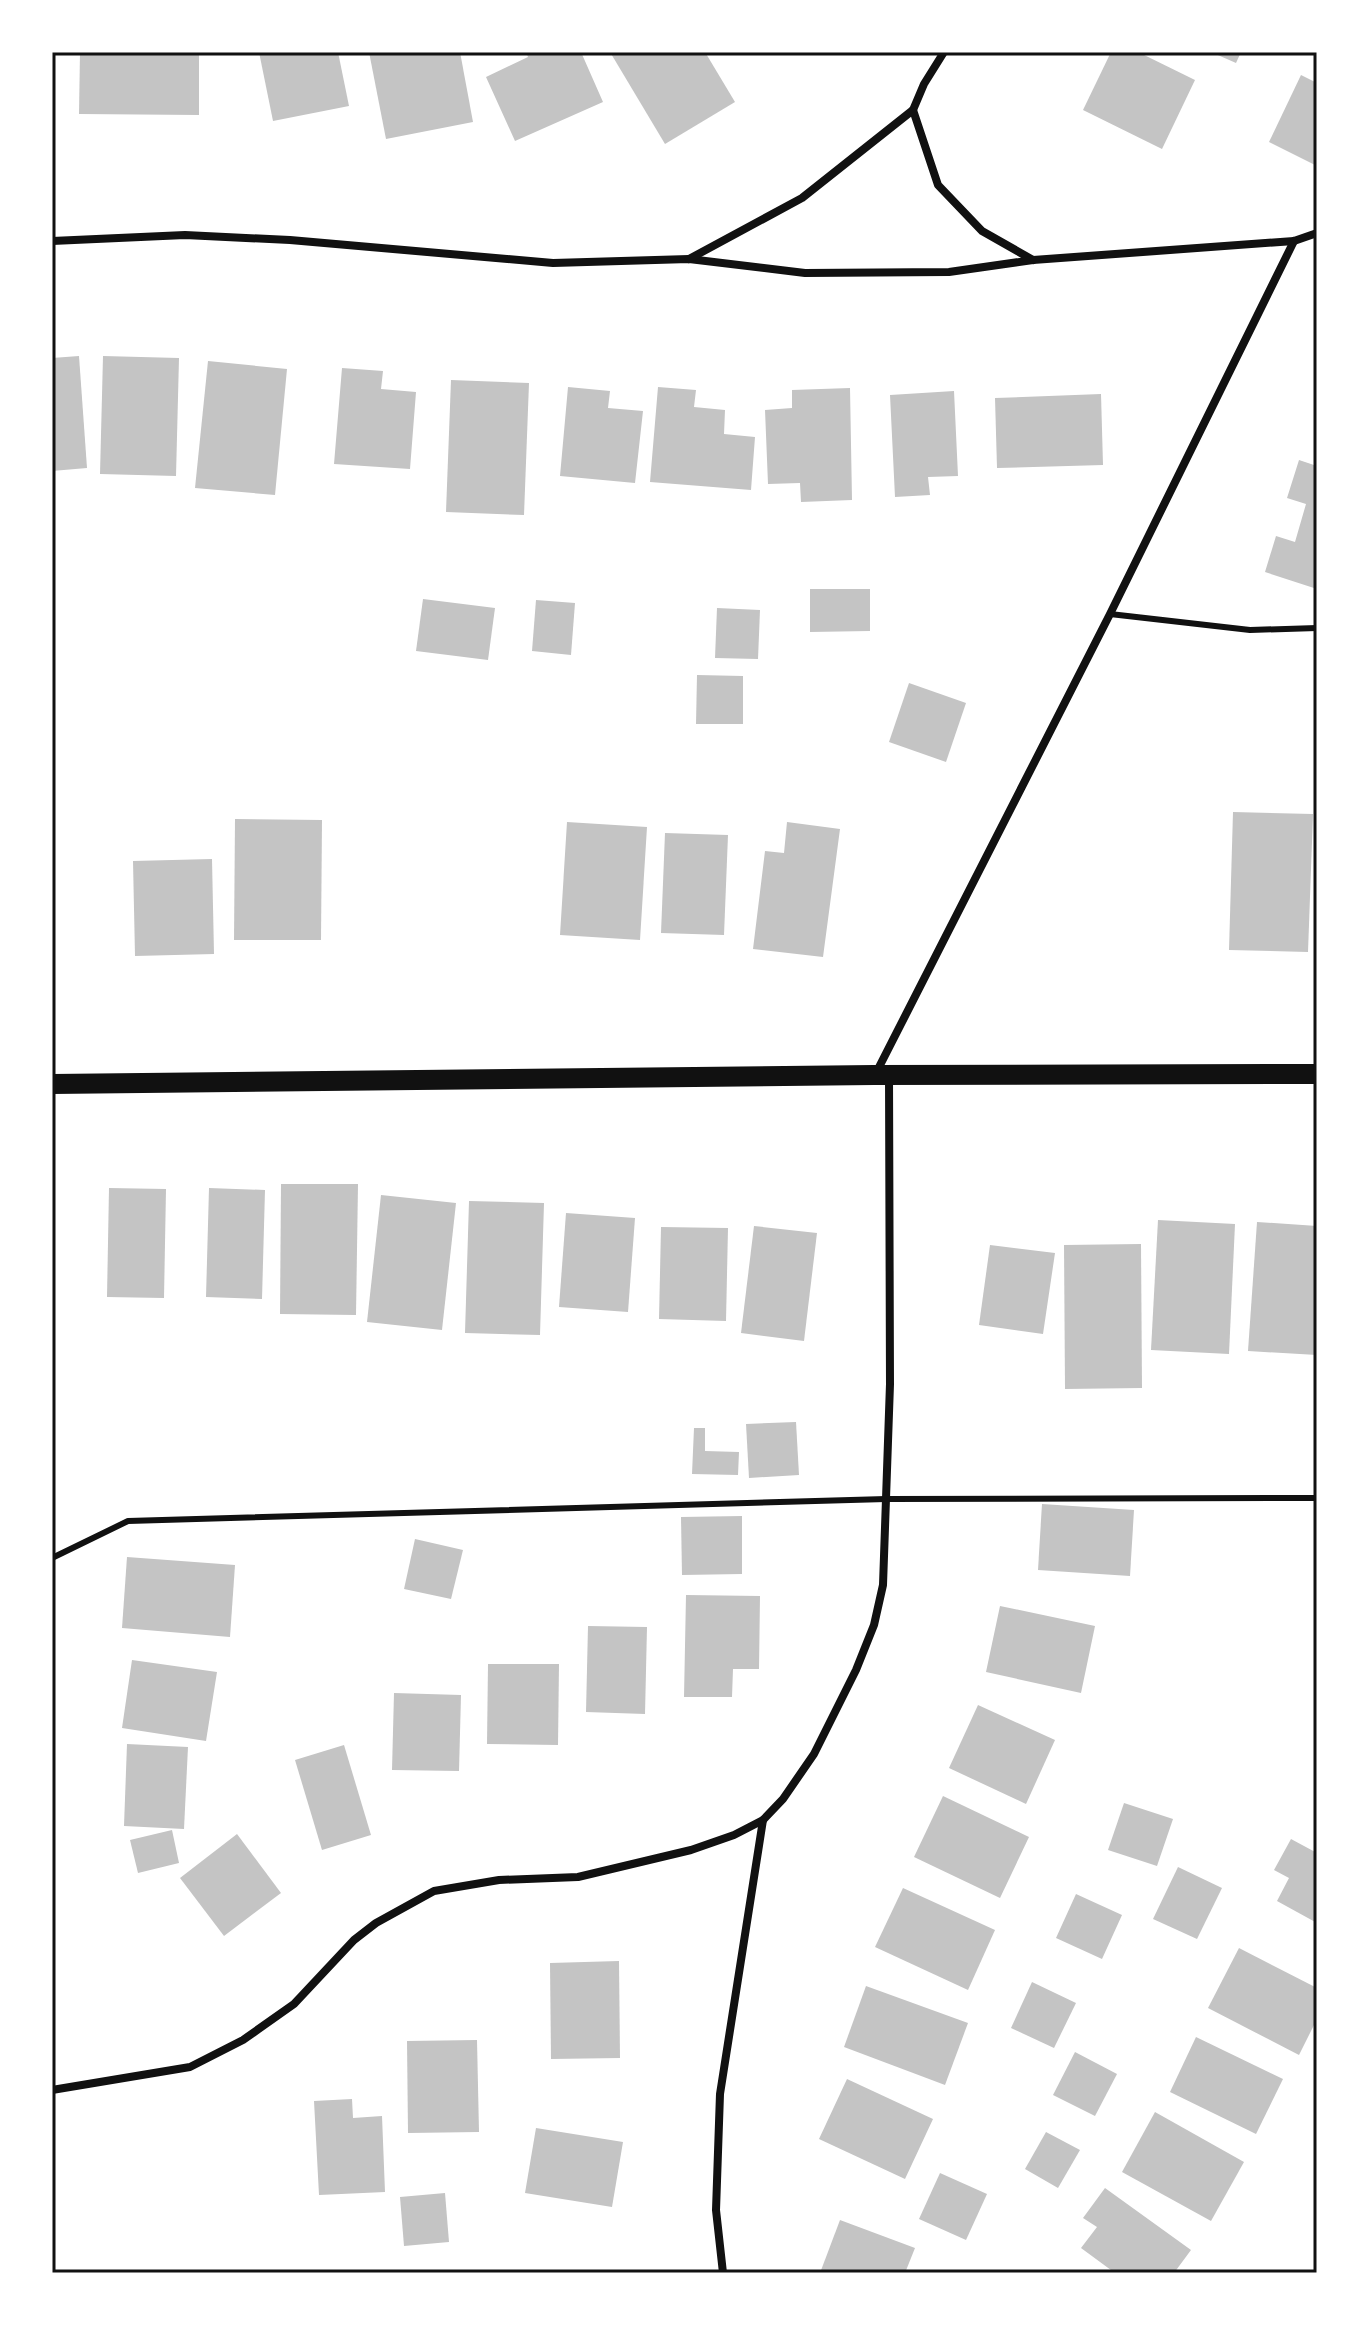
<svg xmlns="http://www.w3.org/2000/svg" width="1369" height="2325" viewBox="0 0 1369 2325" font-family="Cabin,sans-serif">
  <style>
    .building { fill: #c4c4c4 }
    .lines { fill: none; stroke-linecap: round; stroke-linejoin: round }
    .service { stroke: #111; stroke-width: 6 }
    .minor { stroke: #111; stroke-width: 8 }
    .primary { stroke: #111; stroke-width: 20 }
    .neatline { fill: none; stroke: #111; stroke-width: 3 }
  </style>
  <rect width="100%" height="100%" fill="#fff"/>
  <g class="building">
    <path d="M80,52H199V115L79,114Z"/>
    <path d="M259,52H338L349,106L273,121Z"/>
    <path d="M369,52H460L473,122L386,139Z"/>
    <path d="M526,52H581L603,102L515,141L486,77L528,57Z"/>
    <path d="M610,52H705L735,102L665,144Z"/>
    <path d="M1111,52H1138L1195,80L1162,149L1083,110Z"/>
    <path d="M1211,52H1241L1236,63Z"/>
    <path d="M1301,75L1317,83V166L1269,142Z"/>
    <path d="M79,356L87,468L52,471V358Z"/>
    <path d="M103,356L179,358L176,476L100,474Z"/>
    <path d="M208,361L287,369L275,495L195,488Z"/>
    <path d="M342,368L383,371L381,389L416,392L410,469L334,464Z"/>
    <path d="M451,380L529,383L524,515L446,512Z"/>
    <path d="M568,387L610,391L608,408L643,411L635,483L560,476Z"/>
    <path d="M658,387L696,390L694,407L725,410L724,434L755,437L751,490L650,482Z"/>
    <path d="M850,388L852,500L801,502L800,483L768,484L765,410L792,408V390Z"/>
    <path d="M954,391L958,476L928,477L930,495L895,497L890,395Z"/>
    <path d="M1101,394L1103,465L997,468L995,398Z"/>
    <path d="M1299,460L1317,466V589L1265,572L1276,536L1295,542L1306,504L1287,498Z"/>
    <path d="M810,589H870V631L810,632Z"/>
    <path d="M423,599L495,608L488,660L416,651Z"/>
    <path d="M536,600L575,603L571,655L532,651Z"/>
    <path d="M717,608L760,610L758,659L715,658Z"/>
    <path d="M697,675L743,676V724H696Z"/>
    <path d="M909,683L966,703L946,762L889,742Z"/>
    <path d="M1233,812L1313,814L1308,952L1229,950Z"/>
    <path d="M235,819L322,820L321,940H234Z"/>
    <path d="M567,822L647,827L640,940L560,935Z"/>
    <path d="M787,822L840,829L823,957L753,949L765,851L784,853Z"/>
    <path d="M665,833L728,835L724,935L661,933Z"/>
    <path d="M212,859L214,954L135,956L133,861Z"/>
    <path d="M281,1184H358L356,1315L280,1314Z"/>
    <path d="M109,1188L166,1189L164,1298L107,1297Z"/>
    <path d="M209,1188L265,1190L262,1299L206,1297Z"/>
    <path d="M381,1195L456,1203L442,1330L367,1322Z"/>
    <path d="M469,1201L544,1203L540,1335L465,1333Z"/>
    <path d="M566,1213L635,1218L628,1312L559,1307Z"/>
    <path d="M1158,1220L1235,1224L1229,1354L1151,1350Z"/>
    <path d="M1257,1222L1317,1226V1355L1248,1351Z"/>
    <path d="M754,1226L817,1233L804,1341L741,1333Z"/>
    <path d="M661,1227L728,1228L726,1321L659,1319Z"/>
    <path d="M1141,1244L1142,1388L1065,1389L1064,1245Z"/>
    <path d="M990,1245L1055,1253L1043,1334L979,1325Z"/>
    <path d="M796,1422L799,1475L749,1478L746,1424Z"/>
    <path d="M694,1428H705V1451L739,1452L738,1475L692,1474Z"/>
    <path d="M1042,1504L1134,1510L1130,1576L1038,1570Z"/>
    <path d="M742,1516V1574L682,1575L681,1517Z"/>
    <path d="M415,1539L463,1550L451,1599L404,1589Z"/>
    <path d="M127,1557L235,1565L230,1637L122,1628Z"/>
    <path d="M686,1595L760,1596L759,1669H733L732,1697H684Z"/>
    <path d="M1000,1606L1095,1626L1081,1693L986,1672Z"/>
    <path d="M588,1626L647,1627L645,1714L586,1712Z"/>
    <path d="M132,1660L217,1672L206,1741L122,1728Z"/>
    <path d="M488,1664H559L558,1745L487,1744Z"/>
    <path d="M394,1693L461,1695L459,1771L392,1770Z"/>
    <path d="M978,1705L1055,1740L1026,1804L949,1768Z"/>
    <path d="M127,1744L188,1747L184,1829L124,1826Z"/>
    <path d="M344,1745L371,1835L322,1850L295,1760Z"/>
    <path d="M943,1796L1029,1837L1000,1898L914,1857Z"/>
    <path d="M1124,1803L1173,1819L1157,1866L1108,1850Z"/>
    <path d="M172,1830L179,1863L138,1873L130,1840Z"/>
    <path d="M237,1834L281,1893L224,1936L180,1878Z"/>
    <path d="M1291,1839L1317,1853V1923L1277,1901L1289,1878L1274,1870Z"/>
    <path d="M1178,1867L1222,1888L1197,1939L1153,1919Z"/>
    <path d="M903,1888L995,1930L968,1990L875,1947Z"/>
    <path d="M1076,1894L1122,1915L1102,1959L1056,1938Z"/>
    <path d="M1239,1948L1317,1988V2019L1299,2055L1208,2008Z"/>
    <path d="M619,1961L620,2058L551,2059L550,1963Z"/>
    <path d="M1032,1982L1076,2003L1054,2048L1011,2028Z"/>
    <path d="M866,1986L968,2023L945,2085L844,2047Z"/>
    <path d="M1196,2037L1283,2079L1256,2134L1170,2092Z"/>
    <path d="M477,2040L479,2132L408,2133L407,2041Z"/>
    <path d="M1075,2052L1117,2074L1095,2116L1053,2095Z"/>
    <path d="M847,2079L933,2119L905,2179L819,2139Z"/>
    <path d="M352,2099L353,2118L382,2116L385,2192L319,2195L314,2101Z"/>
    <path d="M1155,2112L1244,2162L1211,2221L1122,2172Z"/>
    <path d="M536,2128L623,2142L612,2207L525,2193Z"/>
    <path d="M1046,2132L1080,2150L1058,2188L1025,2169Z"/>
    <path d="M940,2173L987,2194L966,2240L919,2219Z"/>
    <path d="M1105,2188L1191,2250L1174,2273H1115L1081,2248L1097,2227L1083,2218Z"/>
    <path d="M445,2193L449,2242L404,2246L400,2197Z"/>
    <path d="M840,2220L915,2248L905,2273H820Z"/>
  </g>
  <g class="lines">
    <g class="service">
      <path d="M1110,614L1250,630L1317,628"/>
      <path d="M52,1558L128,1521L886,1499L1317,1498"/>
    </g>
    <g class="minor">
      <path d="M913,110L938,185L982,231L1033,260"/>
      <path d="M52,241L185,235L290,240L553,263L689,259L805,273L949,272L1033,260L1294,241L1317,233"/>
      <path d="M689,259L802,198L913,110L924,84L944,52"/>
      <path d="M875,1075L1110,614L1294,241"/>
      <path d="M52,2090L190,2067L243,2040L294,2004L354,1940L376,1923L434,1891L499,1880L578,1877L691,1850L734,1835L763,1820"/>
      <path d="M723,2273L716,2210L720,2094L763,1820L783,1799L814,1754L856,1670L874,1625L883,1585L890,1384L889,1076"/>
    </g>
    <path class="primary" d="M52,1084L874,1075L1317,1074"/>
  </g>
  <rect width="1369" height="2325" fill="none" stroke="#ffffff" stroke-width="108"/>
  <rect x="54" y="54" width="1261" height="2217" class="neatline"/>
</svg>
